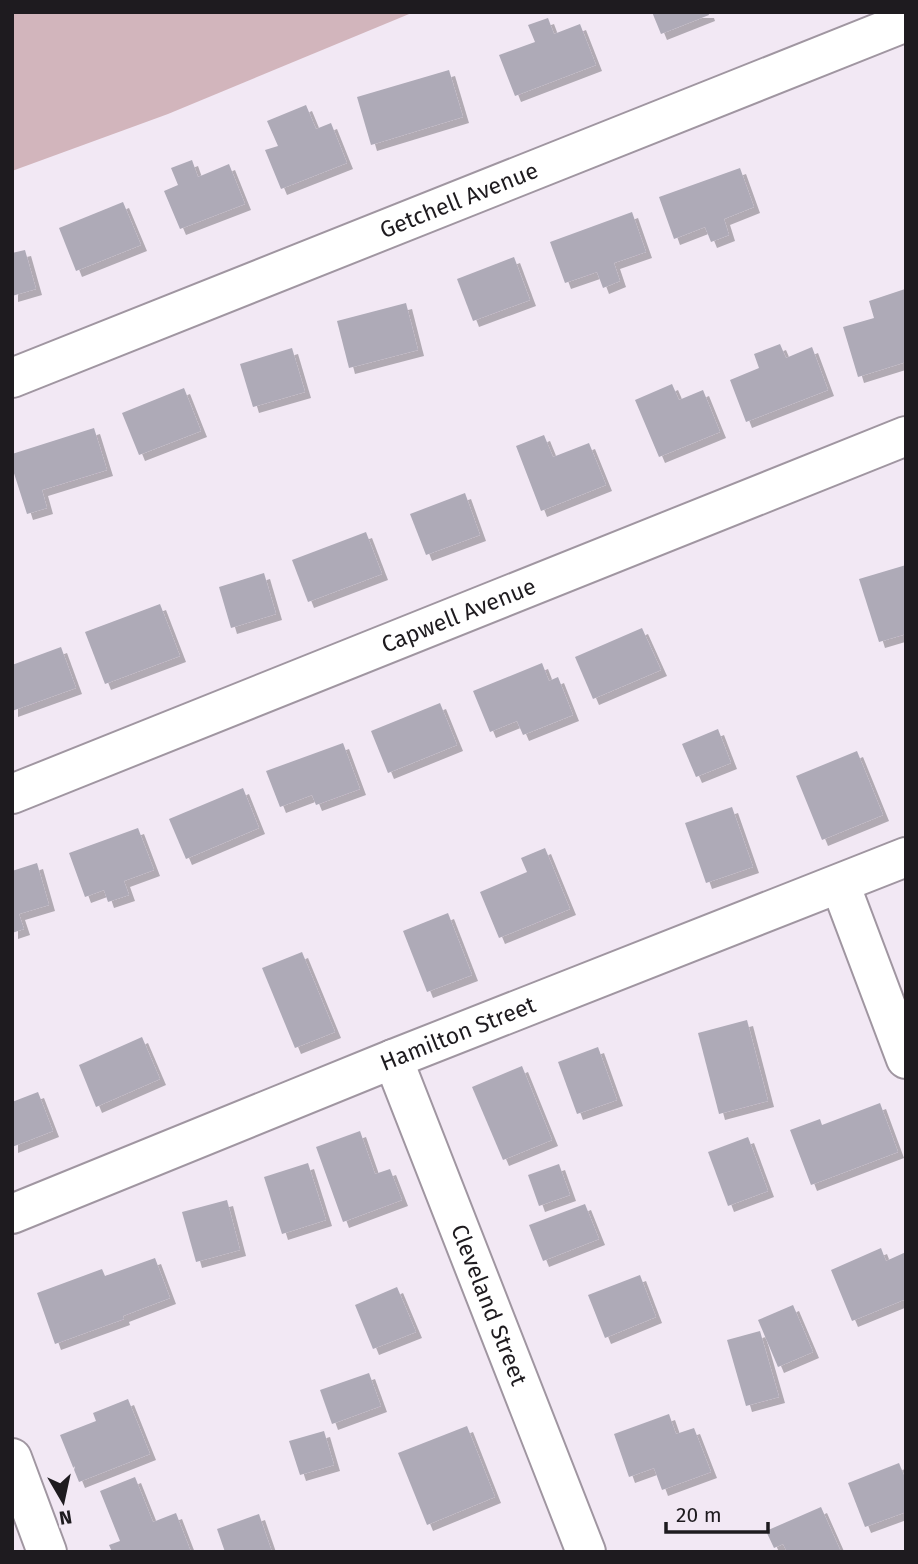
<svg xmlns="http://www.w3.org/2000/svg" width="918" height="1564" viewBox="0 0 918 1564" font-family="'Fira Sans',sans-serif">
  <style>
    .green { fill: #d2b5bc }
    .building { fill: #aeaab7; filter: url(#shadow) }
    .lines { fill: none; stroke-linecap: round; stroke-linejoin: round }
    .minor-casing { stroke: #a096a1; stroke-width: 42 }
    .minor { stroke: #fff; stroke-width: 38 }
    .labels { text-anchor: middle; stroke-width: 5; stroke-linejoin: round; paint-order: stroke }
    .street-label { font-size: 23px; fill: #1e1b1f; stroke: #f2e8f4 }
  </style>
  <defs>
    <filter id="shadow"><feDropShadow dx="6" dy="6" stdDeviation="0" flood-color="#0004"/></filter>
  </defs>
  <rect width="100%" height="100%" fill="#f2e8f4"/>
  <path class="green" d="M12,12H414L168,114L12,171Z"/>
  <g class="building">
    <path d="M652,12H708L709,15L661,34Z"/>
    <path d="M548,18L554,34L580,24L596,65L515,96L499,55L535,42L528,25Z"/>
    <path d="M449,70L463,117L371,145L357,97Z"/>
    <path d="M306,105L316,129L331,123L347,163L281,189L265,150L278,146L267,121Z"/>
    <path d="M192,160L198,177L229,164L245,204L180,229L164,191L178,185L171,168Z"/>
    <path d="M740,168L754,207L724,219L729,235L711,242L705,227L674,239L659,197Z"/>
    <path d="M123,202L141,245L76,271L59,228Z"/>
    <path d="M632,212L646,252L614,263L620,281L603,288L597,272L565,283L550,242Z"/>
    <path d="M25,250L36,289L12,296V253Z"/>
    <path d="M514,257L530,300L473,321L457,279Z"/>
    <path d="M905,289L906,362L858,377L843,327L874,318L869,301Z"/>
    <path d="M406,303L418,350L349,368L337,321Z"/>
    <path d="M780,344L786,358L812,347L828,390L746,422L730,380L759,368L754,354Z"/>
    <path d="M292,348L305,392L253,407L240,364Z"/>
    <path d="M672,384L679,400L703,390L720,432L659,457L635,400Z"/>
    <path d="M184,388L201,431L139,455L122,413Z"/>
    <path d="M94,428L107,470L42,490L47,508L27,514L12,467V454Z"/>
    <path d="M544,435L553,457L589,443L606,485L541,511L516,446Z"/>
    <path d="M465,493L480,535L426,555L410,514Z"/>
    <path d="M366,532L382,574L308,602L292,560Z"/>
    <path d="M906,565V634L879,642L859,579Z"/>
    <path d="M264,573L276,614L231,628L219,587Z"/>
    <path d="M160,604L180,656L105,684L85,632Z"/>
    <path d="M642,628L661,670L593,699L575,657Z"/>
    <path d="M61,647L76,688L12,711V665Z"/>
    <path d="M542,663L549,681L558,677L573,715L523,735L517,721L490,732L473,691Z"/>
    <path d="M440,703L457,745L388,773L371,731Z"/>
    <path d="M718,729L731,763L696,777L682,744Z"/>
    <path d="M343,743L360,789L316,805L312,795L280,807L266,771Z"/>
    <path d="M857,751L883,815L822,840L796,776Z"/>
    <path d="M243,788L259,828L186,859L169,819Z"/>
    <path d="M732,807L753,867L706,883L685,823Z"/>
    <path d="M138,828L154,870L124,881L129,895L108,902L104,890L85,897L69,853Z"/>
    <path d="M545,848L570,909L499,938L480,892L527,872L521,858Z"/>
    <path d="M37,863L49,905L19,914L24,929L12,933V871Z"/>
    <path d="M448,913L472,975L427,992L403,931Z"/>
    <path d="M302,952L335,1032L295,1048L262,968Z"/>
    <path d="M747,1020L768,1101L719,1114L698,1033Z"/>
    <path d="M142,1037L160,1079L96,1107L79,1065Z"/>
    <path d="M598,1047L617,1100L577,1114L558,1062Z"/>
    <path d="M522,1066L552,1140L503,1160L472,1087Z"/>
    <path d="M38,1092L53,1131L12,1147V1102Z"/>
    <path d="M880,1103L898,1152L811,1185L790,1130L820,1119L822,1125Z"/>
    <path d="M360,1131L375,1174L390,1169L402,1200L343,1222L316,1147Z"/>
    <path d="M748,1137L768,1191L728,1206L708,1152Z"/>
    <path d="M308,1163L326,1220L282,1234L264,1177Z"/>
    <path d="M559,1164L570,1195L539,1206L528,1175Z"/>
    <path d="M227,1200L240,1250L196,1262L182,1212Z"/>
    <path d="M585,1204L599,1239L543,1261L529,1225Z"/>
    <path d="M881,1248L886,1261L906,1252V1299L852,1321L831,1270Z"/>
    <path d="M155,1258L170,1298L123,1316L124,1319L55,1344L37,1293L102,1269L105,1276Z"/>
    <path d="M640,1275L656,1317L605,1338L588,1295Z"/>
    <path d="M397,1287L416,1332L373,1349L355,1305Z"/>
    <path d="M793,1305L813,1352L778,1367L758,1320Z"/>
    <path d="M760,1331L779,1397L746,1406L727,1340Z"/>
    <path d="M369,1373L381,1406L332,1424L320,1390Z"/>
    <path d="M128,1399L150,1454L79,1482L60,1435L96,1421L93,1413Z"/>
    <path d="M669,1414L676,1434L694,1428L711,1472L662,1490L654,1468L629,1477L614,1434Z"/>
    <path d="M467,1426L495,1497L427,1525L398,1453Z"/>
    <path d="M324,1431L334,1465L300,1475L289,1441Z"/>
    <path d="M899,1463L906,1480V1512L865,1527L848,1483Z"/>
    <path d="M135,1477L153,1522L176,1513L191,1552H112L109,1545L120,1541L100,1491Z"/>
    <path d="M821,1507L841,1552H787L783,1544L774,1548L766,1531Z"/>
    <path d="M259,1514L272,1552H225L217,1529Z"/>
  </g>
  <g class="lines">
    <defs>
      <g id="minor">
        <path id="s1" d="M12,378L906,22"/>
        <path id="s2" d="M12,794L906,436"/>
        <path d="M840,884L906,1059"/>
        <path id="s3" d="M393,1059L586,1552"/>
        <path id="s4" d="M12,1214L393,1059L906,857"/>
        <path d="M12,1458L47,1552"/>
      </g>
    </defs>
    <use href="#minor" class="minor-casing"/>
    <use href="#minor" class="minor"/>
  </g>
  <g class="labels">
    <g class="street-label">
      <text dy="8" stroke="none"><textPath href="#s1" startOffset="481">Getchell Avenue</textPath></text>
      <text dy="8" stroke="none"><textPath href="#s2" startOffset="481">Capwell Avenue</textPath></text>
      <text dy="8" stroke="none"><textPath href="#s4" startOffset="481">Hamilton Street</textPath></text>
      <text dy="8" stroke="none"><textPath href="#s3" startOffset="264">Cleveland Street</textPath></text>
    </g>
  </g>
  <rect width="918" height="1564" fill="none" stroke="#1e1b1f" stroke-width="28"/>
  <g transform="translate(63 1501) rotate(171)" stroke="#f2e8f4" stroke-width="5" paint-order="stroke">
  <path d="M0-5L12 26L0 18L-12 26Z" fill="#1e1b1f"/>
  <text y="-10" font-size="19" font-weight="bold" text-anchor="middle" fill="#1e1b1f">N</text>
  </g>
  <path d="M666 1522v10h102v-10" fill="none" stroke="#1e1b1f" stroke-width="3.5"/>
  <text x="676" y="1522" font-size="21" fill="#1e1b1f" stroke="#f2e8f4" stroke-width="5" paint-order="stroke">20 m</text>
</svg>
